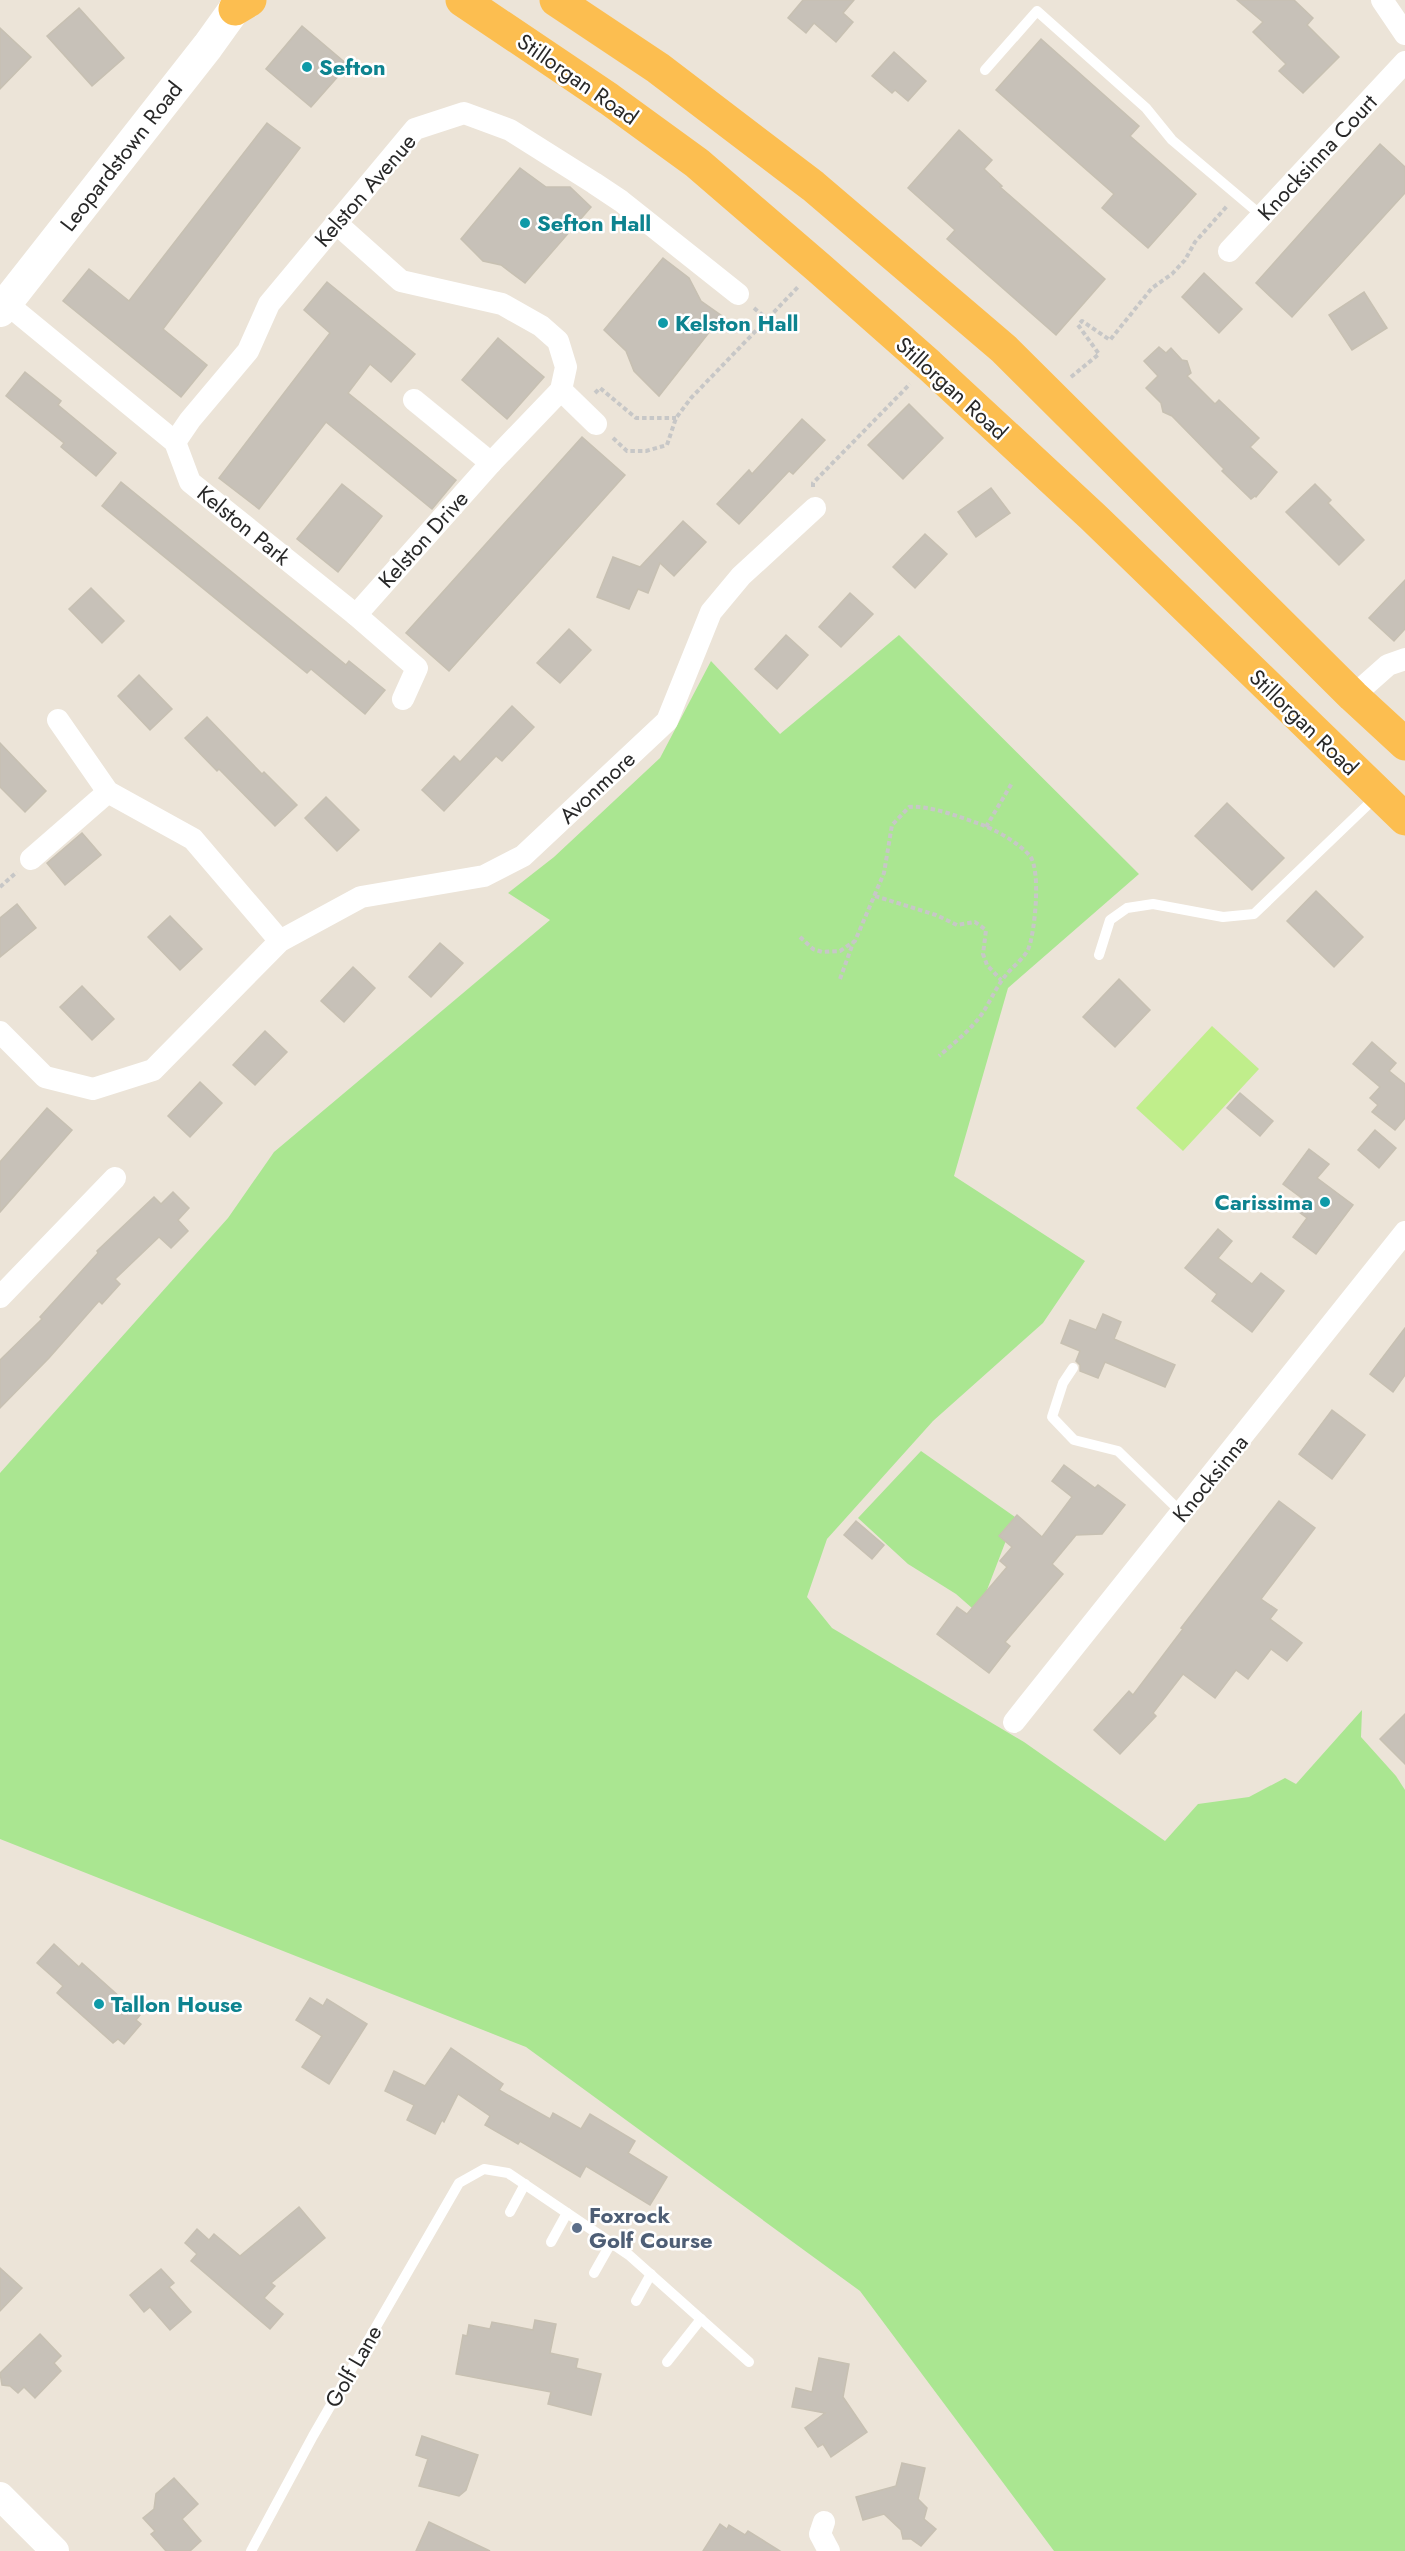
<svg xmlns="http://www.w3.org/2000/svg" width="1405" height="2551" viewBox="0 0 1405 2551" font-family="Jost,sans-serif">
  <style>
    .green { fill: #aae691 }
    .pitch { fill: #c0ee8b }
    .building { fill: #c7c1b8; stroke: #c7c0b2; stroke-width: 1.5 }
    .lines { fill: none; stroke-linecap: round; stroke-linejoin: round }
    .path { stroke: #c7c7c7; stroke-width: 4; stroke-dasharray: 4.5 3; stroke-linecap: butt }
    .service { stroke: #fff; stroke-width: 10 }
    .minor { stroke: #fff; stroke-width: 22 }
    .tertiary { stroke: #fff; stroke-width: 28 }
    .secondary { stroke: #fff; stroke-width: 32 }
    .trunk { stroke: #fcbe50; stroke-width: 33 }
    .culture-dot { fill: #0f9aa8; stroke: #fff; stroke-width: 2 }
    .service-dot { fill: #5c6f8a; stroke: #fff; stroke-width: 2 }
    .labels { text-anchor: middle; stroke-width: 5; stroke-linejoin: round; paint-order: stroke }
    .culture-label { font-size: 22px; font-weight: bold; fill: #0d838f; stroke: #fff; text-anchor: start }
    .street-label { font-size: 22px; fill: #282828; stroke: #fff }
    .service-label { font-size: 22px; font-weight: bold; fill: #4e5e75; stroke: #fff; text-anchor: start }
  </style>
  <rect width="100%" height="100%" fill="#ece4d8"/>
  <g class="green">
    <path d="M899,635L1139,874L1008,988L954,1176L1085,1261L1043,1323L933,1421L827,1539L807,1597L832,1628L1024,1742L1165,1841L1198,1804L1249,1797L1285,1778L1296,1784L1362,1710L1361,1737L1396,1776L1405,1790V2551H1054L860,2291L526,2047L0,1839V1473L228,1218L274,1152L550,920L508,893L554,857L660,758L711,661L780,734Z"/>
    <path d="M921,1451L1015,1517L982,1603L972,1608L956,1594L908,1564L858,1518Z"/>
  </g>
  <path class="pitch" d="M1212,1026L1259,1069L1183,1151L1136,1108Z"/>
  <g class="building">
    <path d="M803,0H854L843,13L853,22L836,42L814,23L806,33L788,18Z"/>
    <path d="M1237,0H1294L1313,18L1307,25L1339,57L1303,93L1279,71L1286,64L1253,32L1263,22Z"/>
    <path d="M79,8L124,58L92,86L47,36Z"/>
    <path d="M302,26L348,65L311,107L266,69Z"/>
    <path d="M0,28L31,57L0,89Z"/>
    <path d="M1041,39L1139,126L1130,136L1196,194L1148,248L1102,208L1114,194L996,90Z"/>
    <path d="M894,52L926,81L908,101L895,90L892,93L872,76Z"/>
    <path d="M267,123L300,148L163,329L207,365L181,397L63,301L89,269L129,301Z"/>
    <path d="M959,130L992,160L984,169L1002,186L1000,187L1105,279L1056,335L947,239L955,230L908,188Z"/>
    <path d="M1380,144L1405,167V193L1292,317L1256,283Z"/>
    <path d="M520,168L546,187H570L591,207L525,283L501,265L483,261L461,239Z"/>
    <path d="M663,258L689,278L701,301L722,316L659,396L634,371L626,351L604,330Z"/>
    <path d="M1204,273L1242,309L1219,333L1182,297Z"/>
    <path d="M327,282L415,354L391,382L370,364L348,393L456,480L432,509L326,422L259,509L219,478L330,333L304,310Z"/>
    <path d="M1364,292L1387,328L1352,350L1329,315Z"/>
    <path d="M498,338L544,377L507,419L462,380Z"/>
    <path d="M1159,347L1166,353L1171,348L1182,360L1187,361L1191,373L1187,376L1215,404L1219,400L1259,438L1250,447L1277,472L1256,497L1255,496L1251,499L1222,471L1224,469L1220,465L1172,416L1163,412L1161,403L1146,388L1158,376L1144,361Z"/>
    <path d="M25,372L61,401L58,405L116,453L96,476L61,447L64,443L6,396Z"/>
    <path d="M909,404L943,438L903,479L868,445Z"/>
    <path d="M802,419L825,440L793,474L789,471L739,524L717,504L749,470L752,474Z"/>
    <path d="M582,437L625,475L449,671L406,633Z"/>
    <path d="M121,482L346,665L349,661L385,690L365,714L311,669L307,673L102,506Z"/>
    <path d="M342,484L382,516L338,572L297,539Z"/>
    <path d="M1315,484L1331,500L1328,503L1364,540L1339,565L1286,512Z"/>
    <path d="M991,488L1010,513L976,537L958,512Z"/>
    <path d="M683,521L706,542L674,576L660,563L648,593L638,589L629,609L597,597L613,557L640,567Z"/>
    <path d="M925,534L947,554L915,588L893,567Z"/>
    <path d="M1405,580V629L1394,641L1369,618Z"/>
    <path d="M91,588L124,621L102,643L69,609Z"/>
    <path d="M850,593L873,614L841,647L819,627Z"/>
    <path d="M569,629L591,650L560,683L537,663Z"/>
    <path d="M786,635L808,655L777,689L755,669Z"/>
    <path d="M139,675L172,709L150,730L118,696Z"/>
    <path d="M512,706L534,727L502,761L496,756L444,811L422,790L454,756L460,762Z"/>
    <path d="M207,717L262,774L264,772L297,805L275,826L219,769L217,771L185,738Z"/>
    <path d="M0,743L46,791L25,812L0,787Z"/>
    <path d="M326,797L359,830L337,851L305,818Z"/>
    <path d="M1227,803L1284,858L1252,890L1195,836Z"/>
    <path d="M82,833L101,855L65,885L47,863Z"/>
    <path d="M1316,891L1363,937L1334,967L1287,921Z"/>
    <path d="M17,904L36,928L0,957V918Z"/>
    <path d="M170,916L202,949L180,970L148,937Z"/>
    <path d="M440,943L463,963L431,997L409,977Z"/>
    <path d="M353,967L375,988L344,1022L321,1001Z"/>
    <path d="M1119,979L1150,1010L1115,1047L1083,1017Z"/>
    <path d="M82,986L114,1019L92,1040L60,1007Z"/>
    <path d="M265,1031L287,1052L255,1085L233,1065Z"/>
    <path d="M1372,1042L1396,1063L1389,1071L1405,1084V1118L1395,1130L1372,1112L1378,1105L1370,1098L1380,1087L1353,1064Z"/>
    <path d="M200,1082L222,1103L190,1137L168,1116Z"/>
    <path d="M1240,1093L1273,1121L1260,1136L1227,1108Z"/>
    <path d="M47,1108L72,1130L0,1212V1162Z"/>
    <path d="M1375,1130L1396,1148L1379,1168L1358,1150Z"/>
    <path d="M1309,1149L1329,1164L1317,1178L1353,1205L1316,1254L1293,1237L1307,1218L1295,1209L1303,1199L1283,1184Z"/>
    <path d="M173,1192L189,1208L178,1220L188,1231L171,1248L159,1237L115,1279L120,1284L102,1304L99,1301L49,1358L0,1408V1360L42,1319L40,1317L98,1253L97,1251L154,1197L161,1204Z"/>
    <path d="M1218,1229L1232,1241L1218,1258L1252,1284L1261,1273L1284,1291L1252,1332L1212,1301L1217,1294L1185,1268Z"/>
    <path d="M1103,1314L1121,1322L1114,1339L1175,1365L1165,1387L1105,1362L1098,1378L1080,1371V1365L1076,1361L1080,1351L1061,1343L1070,1320L1096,1330Z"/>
    <path d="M1405,1328V1375L1393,1392L1370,1374Z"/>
    <path d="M1332,1410L1365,1435L1332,1479L1299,1454Z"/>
    <path d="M1064,1465L1095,1488L1098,1485L1125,1505L1102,1534L1076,1535L1052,1564L1063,1574L1005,1642L1010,1646L989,1673L937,1634L957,1607L967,1614L1007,1567L1000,1561L1012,1547L999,1536L1017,1515L1042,1537L1072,1497L1052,1481Z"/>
    <path d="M1279,1501L1315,1528L1261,1599L1277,1610L1270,1619L1302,1643L1287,1661L1271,1649L1248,1679L1236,1670L1215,1698L1183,1674L1153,1713L1156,1716L1120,1754L1094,1730L1129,1691L1133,1695L1183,1629L1181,1628Z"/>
    <path d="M856,1521L884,1545L872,1559L844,1535Z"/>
    <path d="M1405,1714V1764L1380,1739Z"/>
    <path d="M54,1944L79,1967L82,1963L140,2015L136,2020L141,2024L124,2044L118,2039L113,2043L57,1993L63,1986L37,1963Z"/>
    <path d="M310,1998L323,2006L327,1999L367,2024L329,2084L302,2067L322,2036L296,2020Z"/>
    <path d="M451,2048L503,2084L499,2090L550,2119L553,2113L581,2129L590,2114L635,2141L628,2153L667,2177L650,2205L586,2166L580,2177L520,2141L518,2144L485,2125L490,2116L458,2094L444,2122L442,2120L435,2134L407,2120L414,2105L385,2091L394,2071L425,2086Z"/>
    <path d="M299,2207L325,2238L271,2283L275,2286L264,2298L283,2314L270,2329L191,2261L197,2254L185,2243L197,2229L209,2240L214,2234L240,2256Z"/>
    <path d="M0,2268L22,2288L0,2311Z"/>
    <path d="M161,2269L174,2283L169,2287L191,2312L170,2330L150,2307L144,2312L130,2295Z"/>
    <path d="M535,2320L556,2324L550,2353L578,2359L576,2368L601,2374L591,2415L548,2404L551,2392L456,2374L463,2335L467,2336L469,2325L490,2329L492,2322L533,2330Z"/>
    <path d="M40,2334L61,2356L54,2363L61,2371L35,2398L24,2387L18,2393L10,2386L2,2385L0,2373Z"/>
    <path d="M819,2358L849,2364L843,2397L867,2432L831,2457L823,2444L818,2447L805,2428L825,2413L792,2407L796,2388L812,2392Z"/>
    <path d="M422,2436L478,2455L466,2490L459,2496L419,2486L428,2459L416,2455Z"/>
    <path d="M902,2463L925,2468L918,2499L927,2508L924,2519L936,2529L921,2546L911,2539H903L901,2530L884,2514L863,2520L856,2497L896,2486Z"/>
    <path d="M174,2478L198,2504L182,2519L201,2541L190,2551H166L151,2534L155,2531L143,2518L154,2509L156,2494Z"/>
    <path d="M429,2522L490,2551H416Z"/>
    <path d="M720,2524L727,2529L729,2525L745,2535L748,2531L780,2551H703Z"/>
  </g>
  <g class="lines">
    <g class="path">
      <path d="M754,308L767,319"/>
      <path d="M1071,377L1099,354L1078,325L1082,321L1110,340L1152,288L1172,274L1185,260L1195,242L1228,205"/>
      <path d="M595,393L600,388L636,418H676"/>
      <path d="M613,438L627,451H646L667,445L676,418L691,398L799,286"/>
      <path d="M813,487V483L910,384"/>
      <path d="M986,827L1012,783"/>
      <path d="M0,887L17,872"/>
      <path d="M875,896L936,915L957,925L975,922L986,930L983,954L987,965L1001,980"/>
      <path d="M800,937L813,949L822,952L840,951L855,941L884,873L892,825L909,807C929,805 960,817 980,824C996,830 1019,843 1030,856C1041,871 1035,930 1029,947C1026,957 1012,967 1006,975C995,988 989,1005 979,1018C967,1033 953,1044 939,1056"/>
      <path d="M840,979L853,943"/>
    </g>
    <g class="service">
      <path d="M985,70L1037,11L1146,108L1172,140L1262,216"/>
      <path d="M1099,955L1110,920L1127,908L1153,904L1223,917L1254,914L1377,796"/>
      <path d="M1073,1368L1063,1383L1052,1417L1074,1440L1118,1451L1182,1513"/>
      <path d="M510,2212L525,2184"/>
      <path d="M551,2242L567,2213"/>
      <path d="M594,2273L611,2243"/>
      <path d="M636,2301L651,2274"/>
      <path d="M667,2362L701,2319"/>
      <path d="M251,2551L313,2436L459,2183L484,2169L508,2173L629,2255L749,2362"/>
    </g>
    <g class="minor">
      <path d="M1382,0L1405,34"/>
      <path d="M336,223L401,281L502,304L541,326L558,341L566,367L561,390L491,463L356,615"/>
      <path d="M1229,251L1405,62"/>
      <path d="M6,303L175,442L190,482L356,615L417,668L403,699"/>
      <path d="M561,390L596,424"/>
      <path d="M414,400L491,463"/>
      <path d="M175,442L190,420L248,351L269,304L415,129L464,113L510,130L594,183L621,201L738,294"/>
      <path d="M1353,696L1388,665L1405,659"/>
      <path d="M58,720L108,792L193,839L280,941"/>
      <path d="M31,859L108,792"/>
      <path d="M0,1032L45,1077L93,1089L153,1070L280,941L361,897L484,876L523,856L667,721L711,612L741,576L815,508"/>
      <path d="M0,1297L115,1178"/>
      <path d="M1014,1722L1405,1232"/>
      <path d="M824,2522L820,2534L829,2551"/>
    </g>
    <path class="tertiary" d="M0,2496L55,2551"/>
    <path class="secondary" d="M0,311L208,46L241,0"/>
    <g class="trunk">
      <path d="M462,0L609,99L697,163L819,268L929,365L1092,516L1405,819"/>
      <path d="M556,0L658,68L813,186L1004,349L1353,696L1405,744"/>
      <path d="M235,9L250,0"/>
    </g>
  </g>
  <g class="culture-dot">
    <circle cx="307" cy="67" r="6"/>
    <circle cx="525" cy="223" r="6"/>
    <circle cx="663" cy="323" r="6"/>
    <circle cx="1325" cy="1202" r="6"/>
    <circle cx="99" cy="2004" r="6"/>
  </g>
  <circle class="service-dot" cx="577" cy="2228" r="6"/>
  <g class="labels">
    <g class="culture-label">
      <text x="319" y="75">Sefton</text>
      <text x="537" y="231">Sefton Hall</text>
      <text x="675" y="331">Kelston Hall</text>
      <text x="1313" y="1210" text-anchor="end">Carissima</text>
      <text x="111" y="2012">Tallon House</text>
    </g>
    <g class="street-label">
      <text transform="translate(578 79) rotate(35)" y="8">Stillorgan Road</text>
      <text transform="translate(121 156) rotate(-52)" y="8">Leopardstown Road</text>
      <text transform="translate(1317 157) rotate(-47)" y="8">Knocksinna Court</text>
      <text transform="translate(365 190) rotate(-49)" y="8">Kelston Avenue</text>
      <text transform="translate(952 388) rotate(42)" y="8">Stillorgan Road</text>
      <text transform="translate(244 525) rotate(39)" y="8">Kelston Park</text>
      <text transform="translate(423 539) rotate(-48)" y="8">Kelston Drive</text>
      <text transform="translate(1304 722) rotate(44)" y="8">Stillorgan Road</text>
      <text transform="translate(597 787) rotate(-43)" y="8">Avonmore</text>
      <text transform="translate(1210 1478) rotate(-51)" y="8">Knocksinna</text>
      <text transform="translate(353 2366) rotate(-60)" y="8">Golf Lane</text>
    </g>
    <g class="service-label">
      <text x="589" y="2223">Foxrock<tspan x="589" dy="25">Golf Course</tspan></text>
    </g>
  </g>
</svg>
